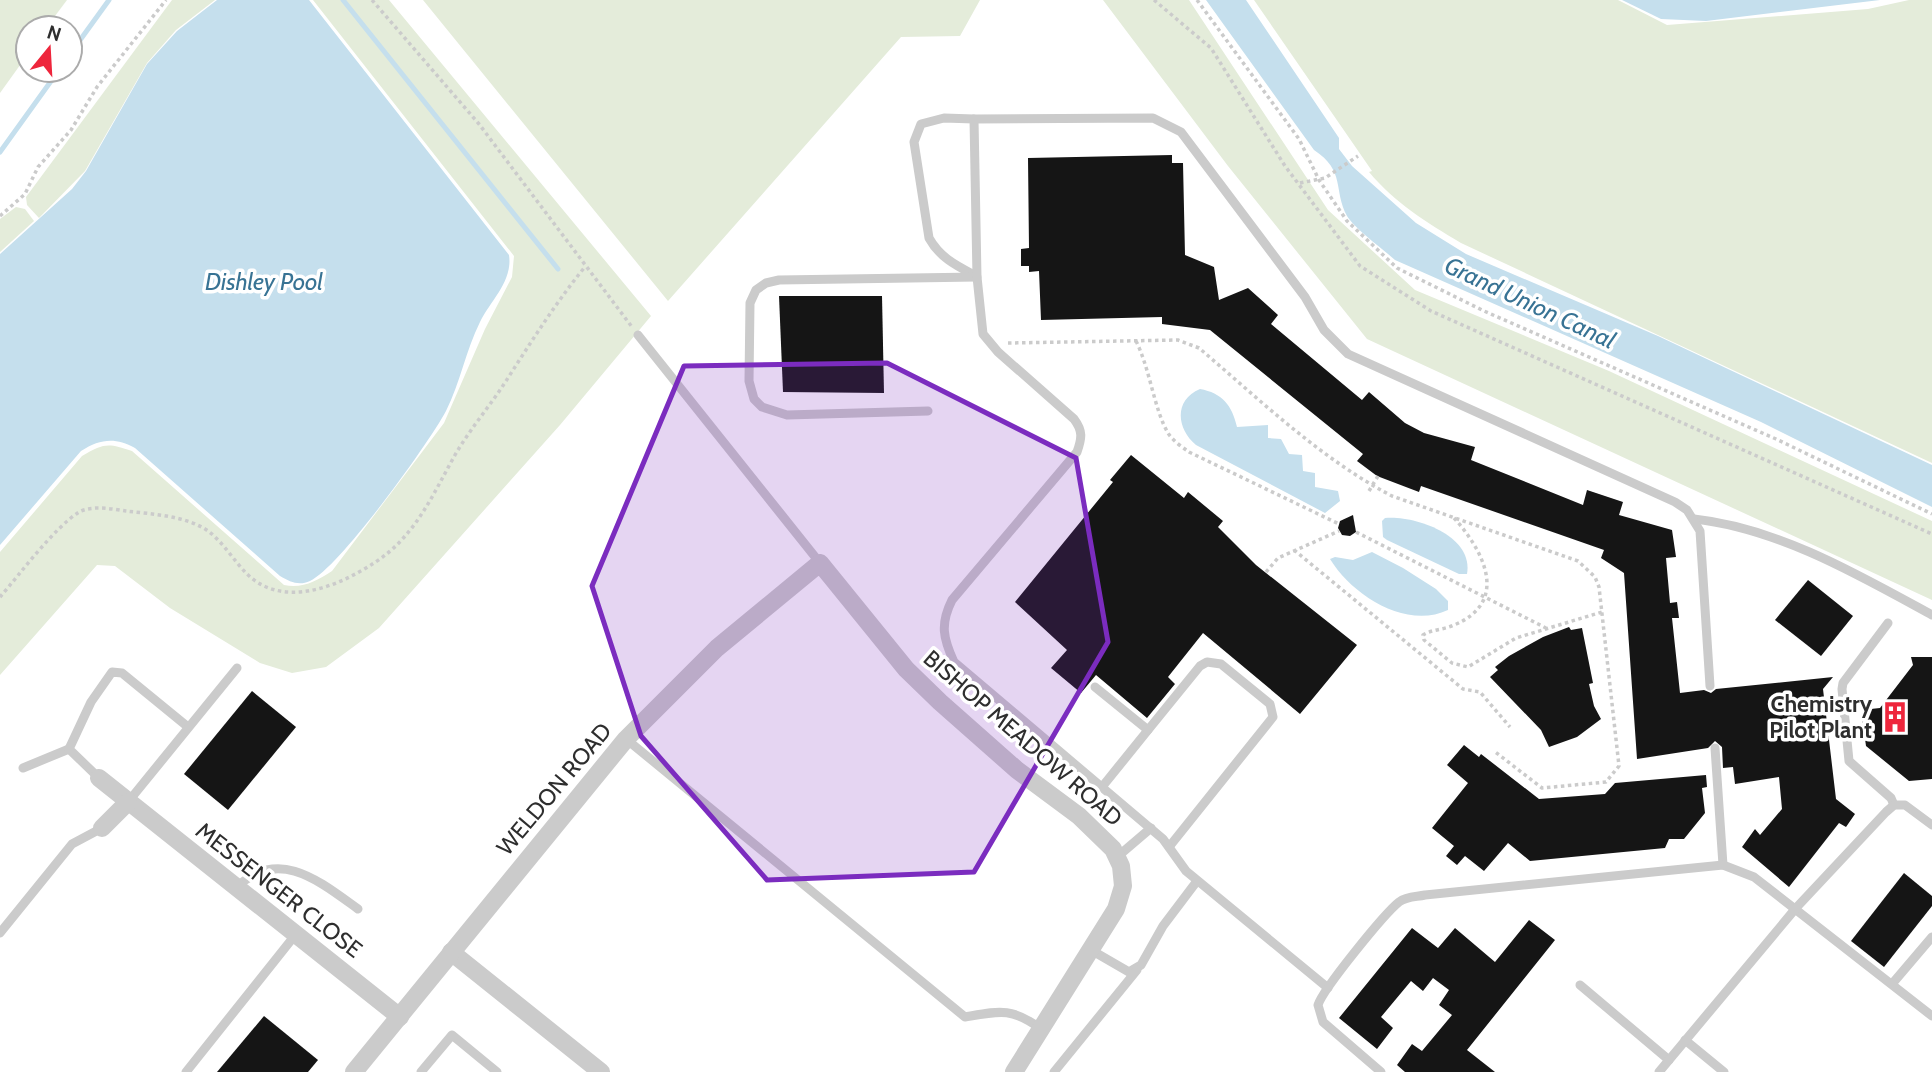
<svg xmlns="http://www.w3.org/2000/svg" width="1932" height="1072" viewBox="0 0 1932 1072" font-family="Cabin,sans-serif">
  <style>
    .green { fill: #e4ecda }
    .water { fill: #c5dfed }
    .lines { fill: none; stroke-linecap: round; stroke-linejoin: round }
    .stream { stroke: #c5dfed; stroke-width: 5 }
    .building { fill: #151515 }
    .path { stroke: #cbcbcb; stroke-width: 3.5; stroke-dasharray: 3.5 3.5; stroke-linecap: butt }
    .lane { stroke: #cbcbcb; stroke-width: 9 }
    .street { stroke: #cbcbcb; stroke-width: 18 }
    .marked { fill: #7b2cbf; fill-opacity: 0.2; stroke: #7b2cbf; stroke-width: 5; stroke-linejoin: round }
    .labels { text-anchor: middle; stroke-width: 7; stroke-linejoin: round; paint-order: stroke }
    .poi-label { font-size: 23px; font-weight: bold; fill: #2e2e2e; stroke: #fff; text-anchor: end }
    .street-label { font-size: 23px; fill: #2e2e2e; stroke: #fff }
    .water-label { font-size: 24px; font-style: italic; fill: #387394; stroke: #fff }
  </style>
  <rect width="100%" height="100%" fill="#fff"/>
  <g class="green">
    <path d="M0,0H67L46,28H28V54L0,93Z"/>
    <path d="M172,0H215L176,30L147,63L85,171L39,218L27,205L26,197Z"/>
    <path d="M313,0H389L651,316L560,425L379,628L326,667L292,673L260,663L170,608L115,566L97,565L0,675V552L82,456C104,443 108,443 132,451L284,585C302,589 317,581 332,571L444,423L485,329L512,277L514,256Z"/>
    <path d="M423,0H980L960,36L901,37L668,301Z"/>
    <path d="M1103,0H1189L1328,210L1415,290L1609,371L1932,521V600L1367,339L1228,166Z"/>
    <path d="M1254,0H1618L1667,25L1868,9L1909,0H1932V463L1461,243C1426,222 1395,203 1369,172L1372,171Z"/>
    <path d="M16,207L25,209L34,221L0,252V219Z"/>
  </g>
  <g class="water">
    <path d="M217,0H309L509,255C513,281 491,300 480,322C466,350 460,383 446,411C429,443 340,567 310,581C299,586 290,582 280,576L135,448C115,437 100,439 81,451L0,545V254L72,189L86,171L147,64L177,31Z"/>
    <path d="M1206,0H1246L1339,138V149L1352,166L1416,223L1466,254L1658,336L1932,465V507L1761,422L1395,260C1383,249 1355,229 1347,216C1333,190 1346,171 1314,150Z"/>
    <path d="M1622,0H1880L1706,21L1661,19Z"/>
    <path d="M1200,389C1222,393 1232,405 1237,427L1268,425V438L1281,439L1289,454L1302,455L1303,471L1315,473V487L1338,491L1340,501L1325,513L1196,445C1176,428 1174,400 1200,389Z"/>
    <path d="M1385,518C1414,515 1474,535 1467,574H1459L1387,540L1383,537L1382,521Z"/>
    <path d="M1372,552L1403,568L1436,589L1448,601V610C1406,630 1352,595 1330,559L1335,557L1353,560Z"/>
  </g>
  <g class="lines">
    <g class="stream">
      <path d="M343,0L558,269"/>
      <path d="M70,54L109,0"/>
      <path d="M0,152L59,70"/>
    </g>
  </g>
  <g class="building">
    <path d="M1172,155V163H1183L1185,255L1214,267L1219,300L1248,288L1278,315L1271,324L1362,400L1369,392L1405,423L1424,433L1475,447L1471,460L1583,505L1587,490L1623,502L1619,515L1672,530L1676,557L1666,558L1670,603L1677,602L1679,618H1672L1680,693L1704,690L1711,693L1716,689L1833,677L1823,689L1836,799L1855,814L1846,827L1839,823L1789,887L1742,847L1755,829L1760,835L1782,809L1779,777L1735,784L1733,767L1723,768L1722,747L1715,741L1708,748L1637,759L1624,573L1601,558L1604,550L1421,486L1419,492L1377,476L1357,461L1363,454L1210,330L1162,324V317L1041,320L1039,271L1029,272V266H1021V249L1029,248L1028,158Z"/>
    <path d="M779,296H882L884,393L783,392Z"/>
    <path d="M1131,455L1184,498L1188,492L1223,521L1218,527L1256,565L1357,645L1300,714L1203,633L1168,677L1175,684L1147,718L1096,675L1081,693L1051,668L1067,650L1015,602L1113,482L1110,480Z"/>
    <path d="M1353,515L1356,532L1350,536L1342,535L1338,528L1340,521Z"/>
    <path d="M1808,580L1853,616L1821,656L1775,620Z"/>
    <path d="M1569,627L1571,630L1582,628L1593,683L1589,684L1594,706L1601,719L1577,737L1549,747L1541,730L1490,677L1498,670L1495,667L1509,656L1543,637Z"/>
    <path d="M1911,657H1932V779L1909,781L1866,746L1861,710L1880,708L1913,665Z"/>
    <path d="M252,691L296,727L228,810L184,774Z"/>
    <path d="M1464,745L1479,757L1481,754L1539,799L1605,794L1615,783L1706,775L1707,787L1702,788L1705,813L1684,839H1669L1665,848L1530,861L1508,843L1484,871L1465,856L1457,865L1446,856L1454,846L1432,828L1468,783L1447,765Z"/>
    <path d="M1904,873L1932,896V906L1884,967L1851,941Z"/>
    <path d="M1529,920L1555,940L1467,1050L1495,1072H1405L1397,1065L1412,1044L1422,1051L1452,1015L1439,1005L1449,990L1433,978L1423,991L1411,981L1381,1017L1393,1028L1377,1049L1339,1018L1412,928L1438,948L1455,928L1495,962Z"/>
    <path d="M264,1016L318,1060L308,1072H217Z"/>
  </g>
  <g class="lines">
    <g class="path">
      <path d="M372,0L479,124L632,327"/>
      <path d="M1154,0L1211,48L1285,166L1360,266L1431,311L1932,534"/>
      <path d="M1197,0L1299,139L1319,180L1347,221L1397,268L1484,311L1776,439L1932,514"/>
      <path d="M1300,183L1325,178L1358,156"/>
      <path d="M0,216L25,194L38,167L71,130L97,87L166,0"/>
      <path d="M1136,341C1150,369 1154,409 1168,433C1173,441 1182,447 1189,452L1339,524"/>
      <path d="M1008,343L1178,340L1199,348C1260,400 1321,459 1392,496L1578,561L1595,577L1599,587L1619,766L1606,782L1542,788L1494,751"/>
      <path d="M1369,491L1378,476"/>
      <path d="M1454,518C1484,551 1510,602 1454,625C1444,630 1432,629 1423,635L1424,640L1452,663L1468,667L1516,638L1602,612"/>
      <path d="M1356,532L1546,628"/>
      <path d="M1294,550L1463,689L1480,692L1510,727"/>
      <path d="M1266,572L1278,558L1339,531"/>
      <path d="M0,597C20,574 54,528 79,512C92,505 112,509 126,511C152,514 187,516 208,531C223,542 234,561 247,574C283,609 337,587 374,563C415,537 432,496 455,455C470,429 490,406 506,381C531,342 555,304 584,268"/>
    </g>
    <g class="lane">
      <path d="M974,119L944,118L921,124L914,142L929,238C940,258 957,266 976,276"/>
      <path d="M638,335L820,563"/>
      <path d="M928,411L787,415L762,407L754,399L749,381L750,303L756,290L766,283L779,280L977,277"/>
      <path d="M1694,519C1778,528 1859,575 1932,615"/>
      <path d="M1888,623L1843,683L1842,689L1849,761L1891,798L1894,805"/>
      <path d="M1095,687L1148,730L1102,787"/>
      <path d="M1148,730L1200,666L1207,662L1221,664L1270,704L1273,717L1169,847"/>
      <path d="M626,739L965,1017C999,1011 1012,1007 1041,1029"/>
      <path d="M1715,748L1723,865"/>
      <path d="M23,768L69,749"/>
      <path d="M99,778L69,749L91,702L112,672L122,673L188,727"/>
      <path d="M128,802L237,668"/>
      <path d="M1117,857L1151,828"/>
      <path d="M237,887C279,847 319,881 358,909"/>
      <path d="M0,933L72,844L102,828"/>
      <path d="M1091,950L1129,972L1141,965L1163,926L1197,881"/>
      <path d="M1892,984L1932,937"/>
      <path d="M1580,985L1669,1060"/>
      <path d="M1328,988L1186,871L1163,839L954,662C943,638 940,624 952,600L1077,452C1082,438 1083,431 1074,419L998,352L983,334L977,277L974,119L1153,118L1181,132L1305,297L1324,330L1348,354L1675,502L1687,510L1700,531L1710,686"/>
      <path d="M1685,1040L1724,1072"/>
      <path d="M186,1072L296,934"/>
      <path d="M421,1072L452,1035L497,1072"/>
      <path d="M1054,1072L1137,970"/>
      <path d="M1381,1072L1323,1022L1318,1005C1323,989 1384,914 1399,902C1407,896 1416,897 1425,895L1723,865L1754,877L1932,1016"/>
      <path d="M1659,1072L1796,908L1886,812L1894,805H1905L1932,825"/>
    </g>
    <g class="street">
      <path d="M99,778L400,1017"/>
      <path d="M102,828L128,802"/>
      <path d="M451,952L601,1072"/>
      <path d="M354,1072L626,739L717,648L820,563L906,669L940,702L1017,770L1079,816L1113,849L1121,866L1123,886L1116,909L1014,1072"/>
    </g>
  </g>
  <path class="marked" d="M887,363L1076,458L1108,642L974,872L767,880L641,736L592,586L684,366Z"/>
  <defs>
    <symbol id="building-bare" viewBox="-9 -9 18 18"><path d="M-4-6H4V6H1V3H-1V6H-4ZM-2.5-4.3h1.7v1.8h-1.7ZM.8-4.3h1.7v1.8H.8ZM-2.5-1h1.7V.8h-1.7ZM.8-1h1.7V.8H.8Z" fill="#ee263c" stroke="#fff" stroke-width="2.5" paint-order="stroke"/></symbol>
  </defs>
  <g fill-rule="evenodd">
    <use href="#building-bare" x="1873" y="695" width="44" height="44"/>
  </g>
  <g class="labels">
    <g class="poi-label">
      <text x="1872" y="712">Chemistry<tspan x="1872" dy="26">Pilot Plant</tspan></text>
    </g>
    <g class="street-label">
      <text transform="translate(1023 738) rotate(41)" y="8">BISHOP MEADOW ROAD</text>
      <text transform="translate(554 789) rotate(-50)" y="8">WELDON ROAD</text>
      <text transform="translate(279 890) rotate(38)" y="8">MESSENGER CLOSE</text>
    </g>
    <g class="water-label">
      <text x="264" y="290">Dishley Pool</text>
      <text transform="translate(1530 303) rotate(25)" y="8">Grand Union Canal</text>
    </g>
  </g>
  <g transform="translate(49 49) rotate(18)"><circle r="33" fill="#ffffff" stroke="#ababab" stroke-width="2"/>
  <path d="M0-5L12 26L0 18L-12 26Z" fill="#ee263c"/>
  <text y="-10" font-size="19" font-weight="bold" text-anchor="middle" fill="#2e2e2e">N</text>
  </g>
</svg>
